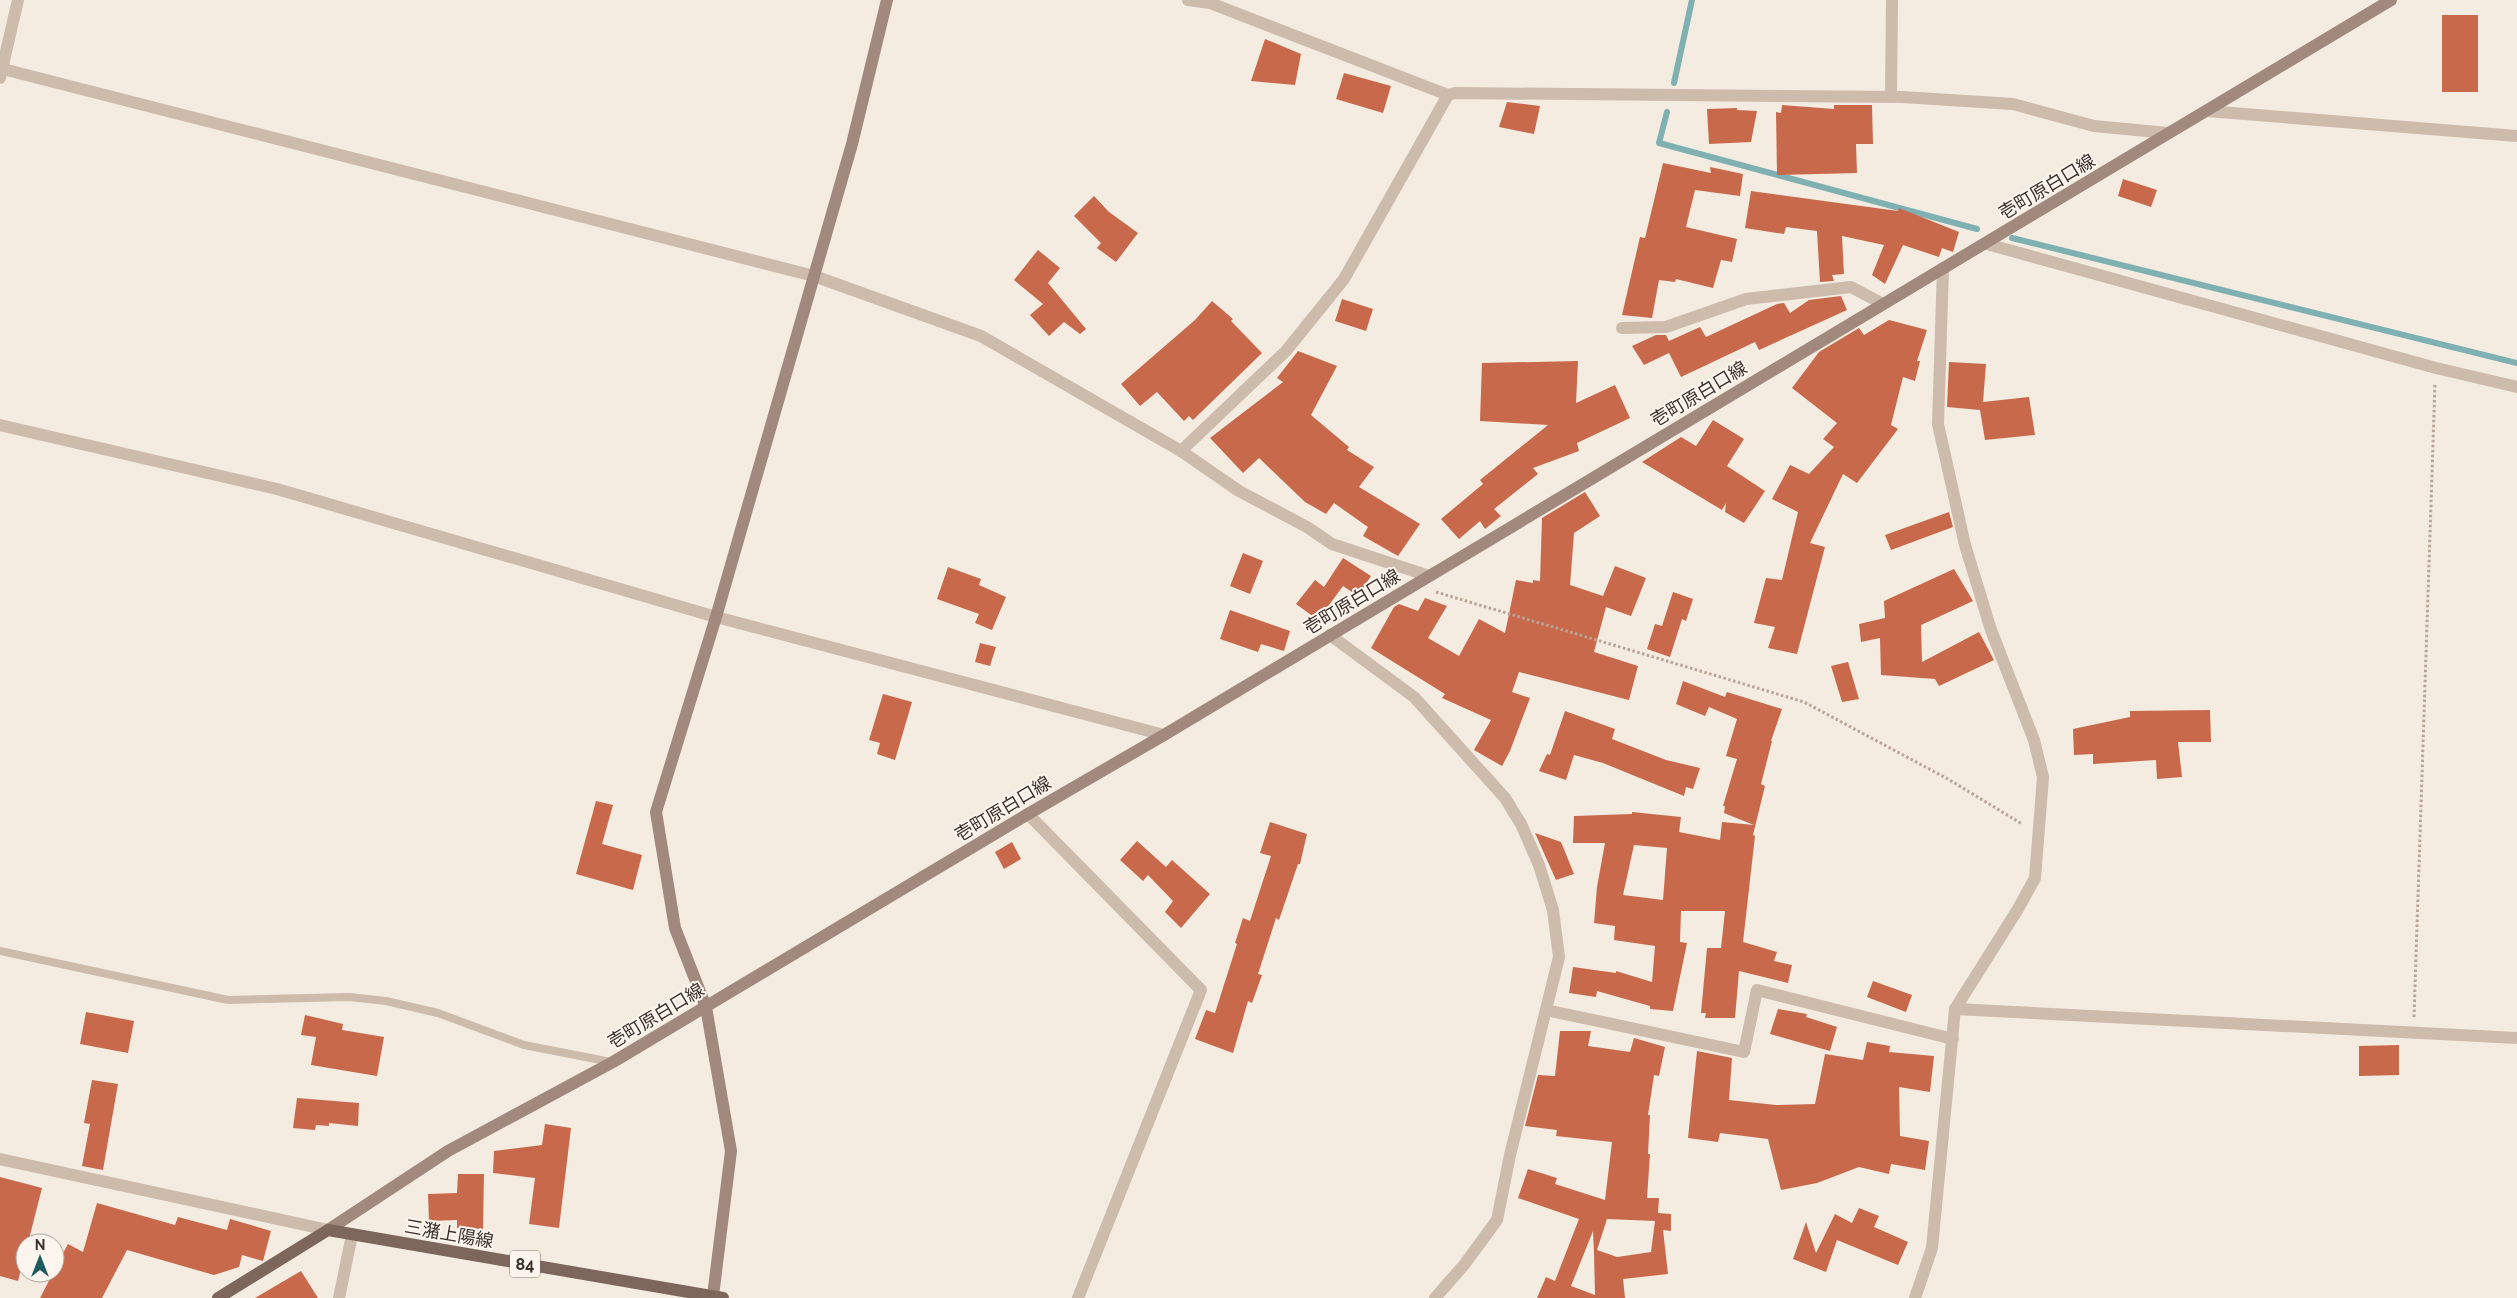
<svg xmlns="http://www.w3.org/2000/svg" width="2517" height="1298" viewBox="0 0 2517 1298" font-family="Raleway,'Noto Sans JP',sans-serif">
  <style>
    .lines { fill: none; stroke-linecap: round; stroke-linejoin: round }
    .stream { stroke: #7fb0b2; stroke-width: 6 }
    .building { fill: #c8694b; fill-rule: evenodd }
    .path { stroke: #b9a596; stroke-width: 3; stroke-dasharray: 2.5 2.5; stroke-linecap: butt }
    .lane { stroke: #cdbbac; stroke-width: 8 }
    .street { stroke: #cdbbac; stroke-width: 12 }
    .secondary { stroke: #a18a7d; stroke-width: 12 }
    .primary { stroke: #7d675c; stroke-width: 12 }
    .labels { text-anchor: middle; stroke-width: 4; stroke-linejoin: round; paint-order: stroke }
    .shield { fill: #fbf5ee; stroke: #756b66; stroke-width: 1 }
    .shield-label { font-size: 16px; font-weight: bold; fill: #3b302b }
    .street-label { font-size: 18px; fill: #3b302b; stroke: #fbf5ee }
  </style>
  <rect width="100%" height="100%" fill="#f4ebe1"/>
  <g class="lines">
    <g class="stream">
      <path d="M1674,83L1692,0"/>
      <path d="M1667,112L1659,143L1977,229"/>
      <path d="M2012,238L2517,363"/>
    </g>
  </g>
  <g class="building">
    <rect x="2442" y="15" width="36" height="77"/>
    <path d="M1265,39L1301,54L1295,85L1251,81Z"/>
    <path d="M1344,73L1391,86L1383,113L1336,99Z"/>
    <path d="M1507,102L1540,106L1534,134L1499,127Z"/>
    <path d="M1782,105L1834,109V105H1872L1873,144H1856L1857,173L1777,175L1776,112L1781,113Z"/>
    <path d="M1737,108V110L1757,111L1751,142L1709,144L1707,109Z"/>
    <path d="M1663,163L1711,173L1710,167L1743,174L1740,196L1695,190L1686,227L1737,239L1732,262L1721,260L1713,288L1676,279L1675,282L1659,280L1652,318L1622,315L1640,237L1645,238Z"/>
    <path d="M2123,179L2157,190L2151,207L2118,196Z"/>
    <path d="M1751,191L1898,211L1899,208L1959,232L1953,252L1942,248L1939,257L1903,245L1885,284L1872,275L1884,245L1842,236L1844,274L1832,275L1834,281L1820,282L1817,231L1786,227L1784,234L1745,228Z"/>
    <path d="M1094,196L1109,212L1138,233L1116,262L1097,248L1101,243L1074,216Z"/>
    <path d="M1038,250L1060,268L1048,283L1086,329L1080,334L1064,322L1049,336L1030,315L1043,304L1014,280Z"/>
    <path d="M1841,296L1847,310L1759,350L1755,342L1681,377L1669,353L1644,365L1632,346L1656,335H1666L1669,341L1700,327L1706,337L1777,304L1784,303L1790,313L1809,300Z"/>
    <path d="M1342,299L1373,309L1366,331L1335,321Z"/>
    <path d="M1212,301L1233,319L1231,321L1262,353L1193,420L1189,416L1184,421L1157,392L1140,406L1121,384L1195,320Z"/>
    <path d="M1889,320L1927,330L1917,361H1920L1915,381L1903,377L1891,425L1898,429L1857,483L1843,474L1810,543L1825,547L1797,654L1768,648L1775,627L1754,623L1766,578L1782,580L1798,512L1772,499L1790,465L1809,474L1834,447L1823,439L1837,423L1792,388L1819,352L1859,328L1864,335Z"/>
    <path d="M1298,351L1337,366L1311,415L1349,447L1347,450L1374,467L1359,487L1420,524L1398,556L1363,536L1368,527L1334,503L1326,514L1305,502L1259,458L1243,473L1210,438L1283,382L1277,378Z"/>
    <path d="M1578,361L1576,403L1615,385L1630,418L1577,443L1579,451L1533,468L1538,474L1494,509L1501,516L1485,529L1480,521L1459,539L1441,519L1483,484L1480,480L1548,425L1480,421L1482,363Z"/>
    <path d="M1949,362L1986,364L1983,402L2029,397L2035,435L1985,440L1980,410L1947,407Z"/>
    <path d="M1713,420L1744,439L1727,466L1765,491L1744,523L1725,512L1726,503L1722,510L1642,462L1681,437L1696,446Z"/>
    <path d="M1585,492L1600,516L1574,533L1570,585L1603,596L1615,566L1646,578L1631,616L1606,607L1594,652L1638,666L1629,700L1519,672L1512,692L1530,698L1510,751L1502,766L1474,750L1491,720L1442,698L1445,694L1371,648L1394,607L1399,604L1418,611L1425,598L1447,606L1428,638L1459,656L1479,619L1505,633L1516,580L1533,583V580L1540,581L1542,518Z"/>
    <path d="M1949,512L1953,527L1891,550L1885,535Z"/>
    <path d="M1243,553L1263,561L1250,594L1230,586Z"/>
    <path d="M1343,558L1371,576L1358,596L1343,586L1318,620L1296,604L1315,580L1324,587Z"/>
    <path d="M948,567L981,579L979,585L1006,597L992,630L975,623L979,614L937,599Z"/>
    <path d="M1954,569L1973,601L1921,625L1922,662L1979,632L1994,660L1939,686L1935,679L1881,675L1880,638L1861,642L1859,624L1885,618L1884,601Z"/>
    <path d="M1673,592L1693,599L1686,621L1682,619L1670,657L1647,649L1655,624L1662,626Z"/>
    <path d="M1230,610L1290,631L1284,651L1261,644L1258,652L1220,639Z"/>
    <path d="M980,643L996,647L990,666L975,662Z"/>
    <path d="M1848,662L1859,699L1842,702L1831,666Z"/>
    <path d="M1683,681L1725,697L1727,692L1782,709L1771,741H1772L1761,784L1765,786L1753,835L1755,836L1743,942L1777,952L1774,961L1792,965L1788,983L1739,971L1735,1018H1705L1706,1013H1701L1707,948H1721L1725,911H1681L1680,942L1687,943L1673,1011L1650,1009V1006L1597,991L1596,997L1569,993L1573,967L1616,973V971L1652,982L1655,946L1614,940L1615,926L1594,923L1597,887L1605,843H1573L1574,816L1632,814V812L1681,817L1679,832L1720,840L1722,822L1754,825L1724,813L1725,806H1723L1737,759L1726,756L1737,719L1709,707L1705,716L1676,704ZM1634,845L1667,848L1663,900L1623,895Z"/>
    <path d="M883,694L912,702L895,760L877,754L880,743L869,740Z"/>
    <path d="M2210,710L2211,742H2178L2182,777L2157,779L2156,760L2093,764V754L2074,755L2073,729L2130,717V711Z"/>
    <path d="M1565,711L1615,729L1612,739L1666,760L1700,768L1693,789L1686,787L1684,796L1603,763L1574,755L1566,780L1539,771L1547,754L1550,755Z"/>
    <path d="M596,801L613,805L602,844L642,855L633,890L576,874Z"/>
    <path d="M1270,822L1307,834L1300,864H1298L1279,920L1276,918L1258,974L1262,975L1252,1003L1248,1001L1233,1053L1195,1039L1206,1010L1215,1013L1237,944L1235,943L1243,918L1250,921L1271,856L1260,853Z"/>
    <path d="M1535,833L1561,842L1574,874L1556,880Z"/>
    <path d="M1137,841L1166,867L1172,860L1210,894L1181,928L1165,912L1173,901L1148,875L1143,881L1120,860Z"/>
    <path d="M1012,842L1021,859L1004,869L995,852Z"/>
    <path d="M1873,981L1912,995L1906,1012L1867,997Z"/>
    <path d="M1778,1009L1807,1014L1806,1017L1837,1027L1830,1051L1770,1034Z"/>
    <path d="M86,1012L134,1021L128,1053L80,1044Z"/>
    <path d="M305,1015L343,1024L342,1030L384,1037L377,1076L311,1065L316,1037L301,1035Z"/>
    <path d="M1560,1031H1591L1588,1046L1630,1052L1634,1038L1665,1047L1659,1076L1654,1075L1648,1115H1650L1648,1154H1650L1647,1198H1659L1658,1213L1671,1214V1231L1663,1230L1668,1274L1623,1279L1625,1298H1537L1546,1277L1555,1281L1579,1219L1518,1198L1528,1169L1557,1178L1555,1184L1605,1200L1612,1142L1556,1136L1557,1130L1525,1126L1538,1075L1555,1076ZM1607,1219L1655,1221L1651,1252L1617,1257L1597,1250ZM1593,1231L1594,1252L1595,1295L1571,1286Z"/>
    <path d="M1867,1042L1890,1046L1889,1052L1934,1056L1930,1092L1899,1087L1900,1136L1929,1141L1925,1170L1891,1164L1889,1174L1859,1167L1817,1183L1781,1190L1768,1139L1720,1133L1718,1142L1688,1138L1697,1051L1732,1058L1729,1100L1776,1105L1815,1104L1825,1054L1863,1060Z"/>
    <path d="M2399,1045V1075L2359,1076V1046Z"/>
    <path d="M92,1080L118,1084L103,1170L82,1166L90,1124L84,1123Z"/>
    <path d="M297,1098L359,1103L358,1126L329,1123V1126L316,1125L315,1130L293,1128Z"/>
    <path d="M545,1124L571,1128L559,1228L529,1224L535,1178L493,1173L494,1151L542,1145Z"/>
    <path d="M458,1174H484L483,1229L457,1228V1220L429,1221L428,1194L457,1193Z"/>
    <path d="M0,1177L42,1188L28,1243H25V1253L18,1281L0,1276Z"/>
    <path d="M97,1203L175,1225L178,1217L227,1230L230,1219L271,1231L263,1261L242,1255L239,1267L214,1275L127,1250L102,1298H40L53,1273H55V1268L68,1244L83,1252Z"/>
    <path d="M1859,1208L1879,1216L1874,1227L1908,1242L1898,1265L1837,1240L1826,1272L1793,1259L1806,1222L1816,1253L1835,1214L1852,1223Z"/>
    <path d="M301,1271L318,1298H255L289,1278Z"/>
  </g>
  <g class="lines">
    <g class="path">
      <path d="M1436,592L1804,702L1948,779L2022,824"/>
      <path d="M2414,1017L2435,383"/>
    </g>
    <path class="lane" d="M0,951L228,1000L349,997L386,1001L438,1013L524,1045L611,1062"/>
    <g class="street">
      <path d="M1188,0L1210,3L1448,95"/>
      <path d="M3,69L814,276L981,336L1181,451L1239,491L1307,527L1332,544L1429,576"/>
      <path d="M0,78L18,0"/>
      <path d="M1891,97L1892,0"/>
      <path d="M2207,111L2517,136"/>
      <path d="M1987,244L2436,368L2517,387"/>
      <path d="M1622,328L1666,327L1746,299L1851,287L1883,304"/>
      <path d="M0,425L277,489L716,617L1164,735"/>
      <path d="M1181,451L1286,351L1344,279L1448,95L1455,93L1902,97L2013,104L2094,126L2168,133"/>
      <path d="M1330,635L1414,697L1505,798L1521,824L1539,865L1553,910L1559,957L1510,1155L1497,1220L1464,1265L1435,1298"/>
      <path d="M1028,814L1201,990L1078,1298"/>
      <path d="M1955,1009L2517,1038"/>
      <path d="M1546,1010L1744,1052L1757,990L1953,1039"/>
      <path d="M0,1159L328,1230"/>
      <path d="M339,1298L352,1235"/>
      <path d="M1915,1298L1932,1248L1955,1009L2018,909L2035,878L2043,777L2034,740L1991,630L1965,545L1938,424L1943,268"/>
    </g>
    <g class="secondary">
      <path d="M328,1230L448,1151L613,1062L1028,814L1164,735L2391,0"/>
      <path d="M713,1296L731,1151L706,1007L675,928L656,812L716,617L814,276L852,144L887,0"/>
    </g>
    <path class="primary" d="M218,1298L328,1230L723,1298"/>
  </g>
  <g class="labels">
    <rect class="shield" x="510" y="1250.5" width="30" height="27" rx="4"/>
    <g class="shield-label">
      <text x="525" y="1270">84</text>
    </g>
    <g class="street-label">
      <text transform="translate(2047 187) rotate(-31)" y="6">壱町原白口線</text>
      <text transform="translate(1699 394) rotate(-31)" y="6">壱町原白口線</text>
      <text transform="translate(1352 602) rotate(-31)" y="6">壱町原白口線</text>
      <text transform="translate(1003 809) rotate(-31)" y="6">壱町原白口線</text>
      <text transform="translate(656 1016) rotate(-31)" y="6">壱町原白口線</text>
      <text transform="translate(449 1234) rotate(10)" y="6">三潴上陽線</text>
    </g>
  </g>
  <g transform="translate(40 1258)"><circle r="24" fill="#fbf5ee" stroke="#aea6a0"/>
  <path d="M0-4L9 19L0 12L-9 19Z" fill="#1f5a5e"/>
  <text y="-8" font-size="14" font-weight="bold" text-anchor="middle" fill="#3b302b">N</text>
  </g>
</svg>
